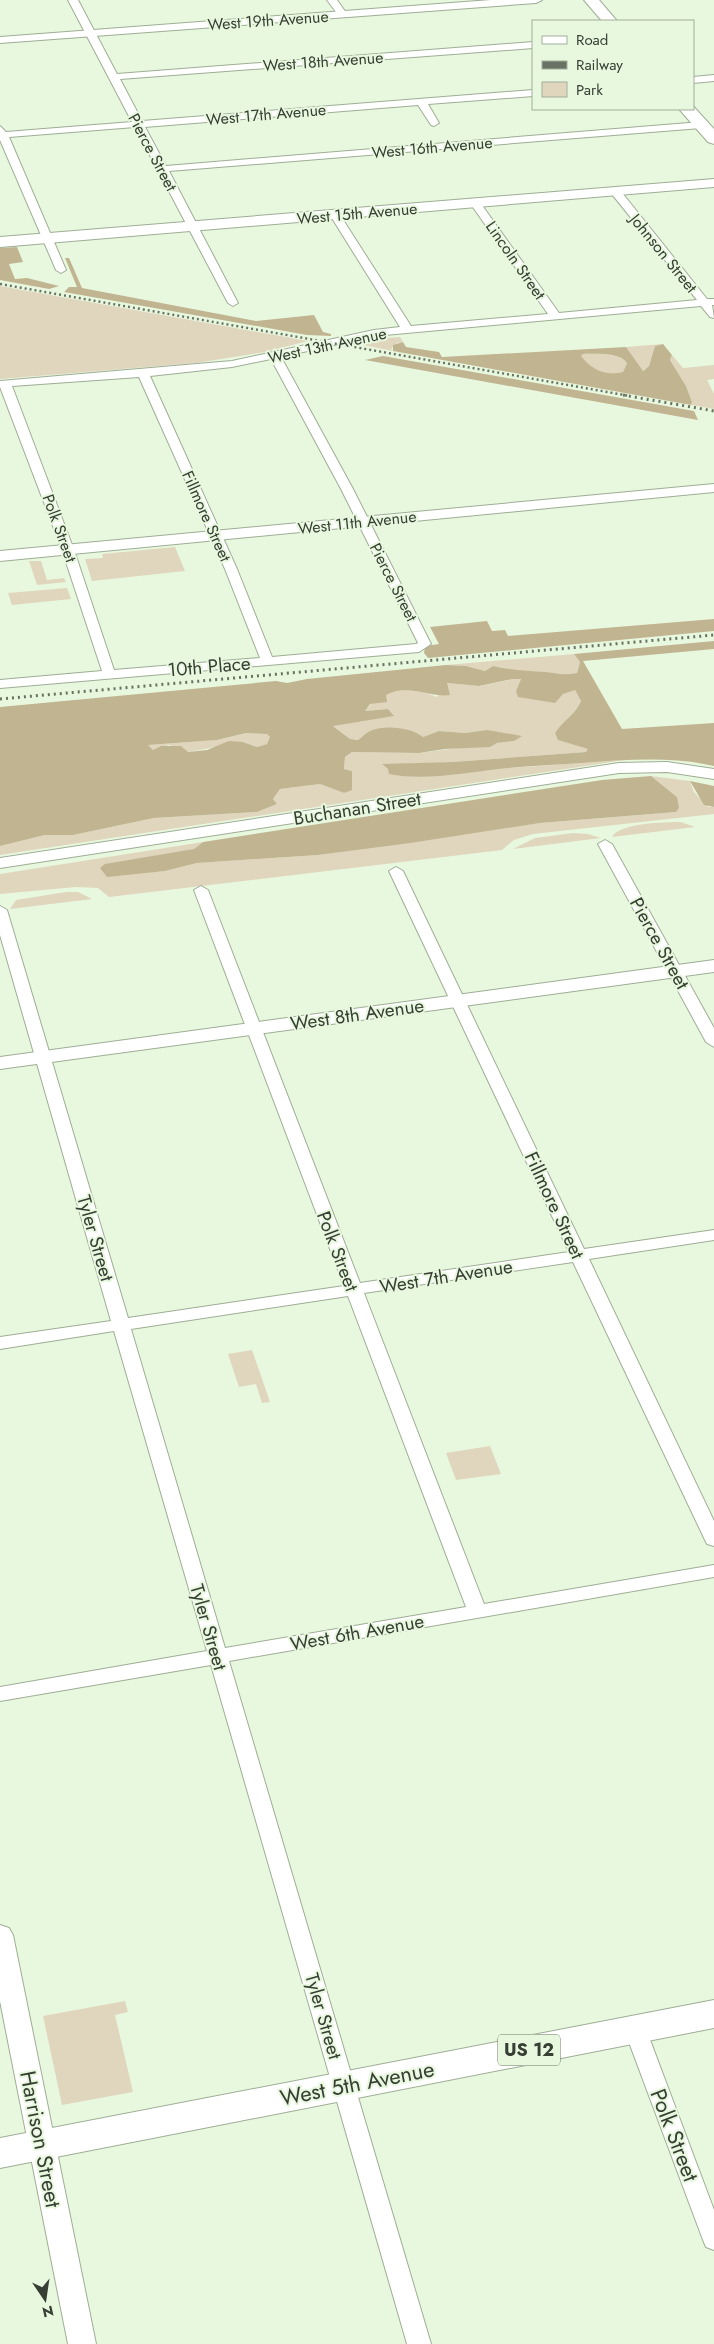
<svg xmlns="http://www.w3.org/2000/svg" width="714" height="2344" viewBox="0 0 714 2344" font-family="Jost,sans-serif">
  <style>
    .green { fill: #e0d6be }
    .forest { fill: #c1b491; fill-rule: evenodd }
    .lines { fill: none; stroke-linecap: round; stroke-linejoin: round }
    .minor-casing { stroke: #9ead95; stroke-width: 2 }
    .tertiary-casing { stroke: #9ead95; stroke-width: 2 }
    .secondary-casing { stroke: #9ead95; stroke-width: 2 }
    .primary-casing { stroke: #9ead95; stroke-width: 2 }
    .minor { fill: #fff; fill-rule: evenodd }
    .tertiary { fill: #fff; fill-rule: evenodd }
    .secondary { fill: #fff; fill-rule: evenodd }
    .primary { fill: #fff; fill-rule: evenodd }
    .rail-far1 { stroke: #697264; stroke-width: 2.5; stroke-dasharray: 2 3; stroke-linecap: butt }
    .rail { stroke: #697264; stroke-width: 3; stroke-dasharray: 2 4; stroke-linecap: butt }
    .labels { text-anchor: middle; stroke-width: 4; stroke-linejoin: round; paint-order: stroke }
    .far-street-label { font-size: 16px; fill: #373e34; stroke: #e8f8de }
    .shield { fill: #e8f8de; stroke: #6c7667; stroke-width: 1 }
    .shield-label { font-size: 18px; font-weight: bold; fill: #373e34 }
    .street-label { font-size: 19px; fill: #373e34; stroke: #e8f8de }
    .near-street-label { font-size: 22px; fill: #373e34; stroke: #e8f8de }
  </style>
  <rect width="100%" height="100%" fill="#e8f8de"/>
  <g class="green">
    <path d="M0,286L308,341L265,352L196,363L0,379Z"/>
    <path d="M400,337L403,342L397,343L391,349L393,351L343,341Z"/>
    <path d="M663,344L655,346L649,366L642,371L626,347Z"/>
    <path d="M583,354C596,354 618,352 627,363L623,372C604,376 592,370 580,356Z"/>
    <path d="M672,355L683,368L714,365V379L707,380L714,394V409L691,405L692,402L686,386L670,360Z"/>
    <path d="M175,547L185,571L92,581L85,559L103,558L102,554Z"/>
    <path d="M29,561H41L47,580L64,578L66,582L37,585Z"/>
    <path d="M67,588L71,599L12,605L8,593Z"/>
    <path d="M574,654L580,662L577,673L561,676L546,672L529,673L493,666L485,671L466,666L446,665Z"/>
    <path d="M513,679H521L516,691L563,694L575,689L581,701C576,714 562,721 555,733L559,740L589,749L586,752L453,762L383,765L388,769L447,775L509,768L625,760L0,855V846L45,835H73L154,818L257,812L277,804L273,799L280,789L320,784L344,793L352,789V771L344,769L345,757L352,752L419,753L514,741L487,730L465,733L439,731L423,737L368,732L359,740L350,739L332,725L393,716L388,709L365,711C381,687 412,686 437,697L446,688V683L480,686Z"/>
    <path d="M246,733L267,734L270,737L267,744L257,747L243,742L188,752L169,745L153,750L147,745L217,740Z"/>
    <path d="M651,776L690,781L694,792L708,807H714V814L533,834L514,840L502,850L109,897L98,888L76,887L0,894V874L203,842L194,849L179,853L138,873L165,871L197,863L318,855L540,823L676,812L677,797Z"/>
    <path d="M681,822L695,827L612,837C619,823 665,822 681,822Z"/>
    <path d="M573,833L588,834L601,838L513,849L535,838Z"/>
    <path d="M66,892H78L92,899L10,909L16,900Z"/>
    <path d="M252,1350L270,1402L262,1403L256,1384L239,1387L228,1354Z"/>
    <path d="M490,1446L501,1474L456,1480L446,1453Z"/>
    <path d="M125,2001L128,2012L115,2015L133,2092L62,2105L43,2016Z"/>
  </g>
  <g class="forest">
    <path d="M17,247L23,262L9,264L15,279L27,278L59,286L49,289L0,280V248Z"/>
    <path d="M65,258H69L82,288L256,321L314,315L323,332L331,334V336L307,335L64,292L69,287H77Z"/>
    <path d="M403,342L406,347L439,352L442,357L626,347L643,371L649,366L655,346L663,344L672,355L670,360L686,386L692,402L691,405L393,351V345ZM583,354C596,354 619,352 627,363L623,372C605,376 592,370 581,356Z"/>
    <path d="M383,356L694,411L698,420L365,360Z"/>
    <path d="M714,619V631L428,658L424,653L425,646L439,644L430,627L487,621L492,631L505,630L508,636Z"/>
    <path d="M714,641V649L583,661L622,729L714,723V766C670,756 626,760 582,763C554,765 526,766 499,769C463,773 424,781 389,774L388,769L382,764L453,762L586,752L588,749L558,740L555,733C562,721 576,714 581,701L575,690L563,694L555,703L518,697L516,691L521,679H513L479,686L447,683L450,695C429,698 408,683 386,695L387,702L370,704L365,711L388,709L394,716L333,726L350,739L358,740C361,738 365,734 368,732C383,724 411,727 423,737L439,731L465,733L487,730L522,736L514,741L497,743L490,747L445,749L419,753L352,752L345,757L344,769L352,771V790L344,793L320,784L280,789L273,799L277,804L257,812L154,818L73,835H45L0,846V707L276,681L287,683L307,679L446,665L466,666L485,671L493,666C511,670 527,671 545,672C558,673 562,676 577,673L580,662L574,654ZM246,733L267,734L270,737L267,744L257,747L243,742L229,741L207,750L188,752L181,746H161L153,750L148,745L217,740Z"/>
    <path d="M651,776L677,797L679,808L676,812L540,823L410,843L318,855L197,863L165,871L107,877L100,868L105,864L194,849L203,842L602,780Z"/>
    <path d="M690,781L714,786V807L704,805Z"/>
  </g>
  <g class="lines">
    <defs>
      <g id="minor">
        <path d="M68,0H78L117,74L533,42V48L120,79L142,121L533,90V96L428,104L439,123L434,126L431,125L418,105L145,127L166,166L701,122L706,125L701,128L169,171L238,303L233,306L228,303L135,127L9,137L66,270L61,273L56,270L0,140V126L6,132L132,122Z"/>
        <path d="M327,0H337L347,14L345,16H339Z"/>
        <path d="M714,75V81L693,83V77Z"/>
        <path d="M615,188L619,189L707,299H714V305H712L714,318L710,317L701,306L374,336L281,357L353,489L431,644L419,652L0,688V680L102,671L62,550L0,387V381L232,361L374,330L400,327L330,215L335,212L340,215L411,326L548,314L470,203L475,200L479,201L559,313L697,300L611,193L610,191ZM271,359L341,489L418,643L416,644L272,657L237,569L150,376L232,367ZM139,377L225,569L260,658L114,670L74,550L12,386Z"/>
        <path d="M605,840L612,844L714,1028V1047L706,1042L598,844Z"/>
        <path d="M396,867L403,871L584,1249L714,1230V1240L589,1259L714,1521V1546L707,1544L705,1540L573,1262L364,1293L484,1604L714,1565V1577L229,1661L431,2344H407L211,1665L0,1701V1687L207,1651L114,1331L0,1349V1337L111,1321L0,935V906L7,910L128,1318L344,1286L194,890L201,886L208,890L360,1283L569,1252L389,871ZM348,1296L466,1607L225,1648L131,1329Z"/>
        <path d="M635,2020L643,2023L646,2029L714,2210V2250L706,2247L703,2240L624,2029L627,2023Z"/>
      </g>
      <g id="tertiary">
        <path d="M491,0H542L536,3L0,43V37Z"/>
        <path d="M714,484V492L0,561V551Z"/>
        <path d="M667,762L714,769V779L667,772L619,773L0,868V858L619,763Z"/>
        <path d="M714,960V972L0,1069V1057Z"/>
        <path d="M0,1925L9,1928L13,1935L96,2344H68L0,2001Z"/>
      </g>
      <path id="secondary" d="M714,179V187L0,247V237Z"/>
      <g id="primary">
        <path d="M584,0H599L617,21H602Z"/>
        <path d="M693,106L714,129V144L708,142L679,109H693Z"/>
        <path d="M714,2000V2028L0,2168V2138Z"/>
      </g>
    </defs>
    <use href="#minor" class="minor-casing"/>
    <use href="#tertiary" class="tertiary-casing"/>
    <use href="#secondary" class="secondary-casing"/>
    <use href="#primary" class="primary-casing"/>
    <use href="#minor" class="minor"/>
    <use href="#tertiary" class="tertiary"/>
    <use href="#secondary" class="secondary"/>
    <use href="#primary" class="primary"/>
    <path class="rail-far1" d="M0,284L630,396"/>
    <g class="rail">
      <path d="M623,395L714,411"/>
      <path d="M0,699L714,635"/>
    </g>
  </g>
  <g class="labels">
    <g class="far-street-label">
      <text transform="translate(268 20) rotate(-4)" y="6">West 19th Avenue</text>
      <text transform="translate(323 61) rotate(-4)" y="6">West 18th Avenue</text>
      <text transform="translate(266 114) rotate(-5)" y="6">West 17th Avenue</text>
      <text transform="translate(432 147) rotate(-5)" y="6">West 16th Avenue</text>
      <text transform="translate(153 152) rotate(62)" y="6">Pierce Street</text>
      <text transform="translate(357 213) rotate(-5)" y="6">West 15th Avenue</text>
      <text transform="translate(664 253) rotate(51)" y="6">Johnson Street</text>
      <text transform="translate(516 260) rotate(55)" y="6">Lincoln Street</text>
      <text transform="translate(327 345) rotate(-12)" y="6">West 13th Avenue</text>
      <text transform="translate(207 516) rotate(66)" y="6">Fillmore Street</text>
      <text transform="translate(357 522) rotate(-6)" y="6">West 11th Avenue</text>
      <text transform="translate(60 528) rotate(70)" y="6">Polk Street</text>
      <text transform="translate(394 582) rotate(63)" y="6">Pierce Street</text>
    </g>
    <rect class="shield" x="498" y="2034.5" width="62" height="31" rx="4"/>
    <g class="shield-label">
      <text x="529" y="2056">US 12</text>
    </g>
    <g class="street-label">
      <text transform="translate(209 666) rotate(-5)" y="7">10th Place</text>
      <text transform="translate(357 808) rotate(-9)" y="7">Buchanan Street</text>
      <text transform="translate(660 943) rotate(61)" y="7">Pierce Street</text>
      <text transform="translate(357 1014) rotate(-8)" y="7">West 8th Avenue</text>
      <text transform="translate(555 1205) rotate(65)" y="7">Fillmore Street</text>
      <text transform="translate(96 1238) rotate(74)" y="7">Tyler Street</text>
      <text transform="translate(338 1251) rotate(69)" y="7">Polk Street</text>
      <text transform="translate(446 1276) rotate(-9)" y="7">West 7th Avenue</text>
      <text transform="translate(209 1627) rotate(74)" y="7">Tyler Street</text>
      <text transform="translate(357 1632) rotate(-10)" y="7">West 6th Avenue</text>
      <text transform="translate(324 2016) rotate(74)" y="7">Tyler Street</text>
    </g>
    <g class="near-street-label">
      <text transform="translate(357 2083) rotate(-11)" y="8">West 5th Avenue</text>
      <text transform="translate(675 2135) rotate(69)" y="8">Polk Street</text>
      <text transform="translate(41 2139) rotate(79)" y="8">Harrison Street</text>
    </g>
  </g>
  <rect x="532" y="20" width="162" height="90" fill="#e8f8de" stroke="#a1ae9a"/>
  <rect x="542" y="36" width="25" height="8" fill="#ffffff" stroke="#a1ae9a"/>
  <text x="576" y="45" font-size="15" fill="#373e34">Road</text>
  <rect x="542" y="61" width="25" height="8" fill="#697264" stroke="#a1ae9a"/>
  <text x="576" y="70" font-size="15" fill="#373e34">Railway</text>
  <rect x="542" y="82" width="25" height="15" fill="#e0d6be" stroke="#a1ae9a"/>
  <text x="576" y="95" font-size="15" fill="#373e34">Park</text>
  <g transform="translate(45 2299) rotate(167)" stroke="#e8f8de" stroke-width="4" paint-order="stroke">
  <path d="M0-4L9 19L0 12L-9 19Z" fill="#373e34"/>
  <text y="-8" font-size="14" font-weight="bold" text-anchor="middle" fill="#373e34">N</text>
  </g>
</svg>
